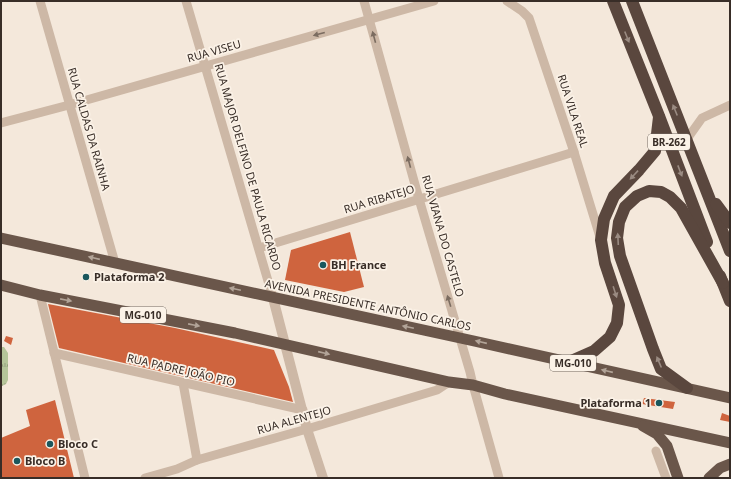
<svg xmlns="http://www.w3.org/2000/svg" width="731" height="479" viewBox="0 0 731 479" font-family="'Noto Sans',sans-serif">
  <style>
    .park { fill: url(#park-tufts) }
    .building { fill: #cf643e }
    .lines { fill: none; stroke-linecap: round; stroke-linejoin: round }
    .minor { stroke: #cdb8a6; stroke-width: 9 }
    .tertiary { stroke: #cdb8a6; stroke-width: 10 }
    .trunk { stroke: #6a564a; stroke-width: 11 }
    .motorway { stroke: #5a473e; stroke-width: 12 }
    .oneway { fill: #7b6c60 }
    .oneway2 { fill: #9a8b82 }
    .oneway3 { fill: #b2a498 }
    .poi-dot { fill: #1a575d; stroke: #fbf2e7; stroke-width: 1.5 }
    .labels { text-anchor: middle; stroke-width: 3.5; stroke-linejoin: round; paint-order: stroke }
    .shield { fill: #fbf2e7; stroke: #726861; stroke-width: 1 }
    .shield-label { font-size: 10px; font-weight: bold; fill: #382d27 }
    .street-label { font-size: 11px; fill: #382d27; stroke: #fbf2e7 }
    .poi-label { font-size: 11px; font-weight: bold; fill: #382d27; stroke: #fbf2e7; text-anchor: start }
  </style>
  <defs>
    <pattern id="park-tufts" width="24" height="20" patternUnits="userSpaceOnUse"><rect width="24" height="20" fill="#b5c499"/><path d="M3 7l-1-3M5 7V3M7 7l1-3M15 17l-1-3M17 17v-4M19 17l1-3" fill="none" stroke="#94a07d"/></pattern>
  </defs>
  <rect width="100%" height="100%" fill="#f4e8db"/>
  <path class="park" d="M1,347H4L8,353V380L6,384L2,386Z"/>
  <g class="building">
    <path d="M350,232L364,287L344,292L285,280L291,250Z"/>
    <path d="M48,304L175,328L274,350L289,387L293,402L59,348Z"/>
    <path d="M6,336L13,338L11,345L4,341Z"/>
    <path d="M644,398L675,402L673,409L642,404Z"/>
    <path d="M55,400L74,478H1V438L30,426L26,410Z"/>
    <path d="M722,413L730,416V422L720,420Z"/>
  </g>
  <g class="lines">
    <g class="minor">
      <path d="M40,1L115,263"/>
      <path d="M186,1L273,298"/>
      <path d="M364,1L419,199L470,372L473,385L499,478"/>
      <path d="M507,1L522,11L529,18L574,152L600,237"/>
      <path d="M1,123L69,105L434,1"/>
      <path d="M687,139L702,118L730,105"/>
      <path d="M259,248L574,152"/>
      <path d="M40,295L85,478"/>
      <path d="M54,353L303,410"/>
      <path d="M183,383L197,460"/>
      <path d="M656,451L666,478"/>
      <path d="M145,478L177,469L197,460L307,429L437,390L449,382"/>
    </g>
    <path class="tertiary" d="M273,298L307,429L323,478"/>
    <g class="trunk">
      <path d="M1,238L474,341L730,398"/>
      <path d="M1,285L40,295L235,333L449,382L473,385L505,394L730,443"/>
      <path d="M643,426L657,434L667,446L678,478"/>
      <path d="M709,478L720,468L730,464"/>
    </g>
    <g class="motorway">
      <path d="M613,1L659,116L707,242"/>
      <path d="M632,1L730,251"/>
      <path d="M716,204L730,223"/>
      <path d="M720,276L730,301"/>
      <path d="M569,362L594,351L610,337L617,323L619,305L605,263L601,240L604,219L614,196L639,170L655,151L659,117"/>
      <path d="M687,388L661,369L653,349L620,256L617,238L619,222L625,207L637,196L649,191L661,192L670,197L681,208L723,283"/>
    </g>
  </g>
  <defs><path id="oneway-solid" d="M-6-.8H1V-3.2L6.5 0L1 3.2V.8H-6Z"/></defs>
  <g class="oneway">
    <use href="#oneway-solid" transform="translate(319 34) rotate(165)"/>
    <use href="#oneway-solid" transform="translate(374 37) rotate(-105)"/>
    <use href="#oneway-solid" transform="translate(409 162) rotate(-105)"/>
    <use href="#oneway-solid" transform="translate(449 301) rotate(-107)"/>
  </g>
  <g class="oneway2">
    <use href="#oneway-solid" transform="translate(627 37) rotate(68)"/>
    <use href="#oneway-solid" transform="translate(675 110) rotate(-112)"/>
    <use href="#oneway-solid" transform="translate(680 171) rotate(69)"/>
    <use href="#oneway-solid" transform="translate(634 175) rotate(133)"/>
    <use href="#oneway-solid" transform="translate(618 239) rotate(-93)"/>
    <use href="#oneway-solid" transform="translate(615 292) rotate(72)"/>
    <use href="#oneway-solid" transform="translate(659 362) rotate(-113)"/>
  </g>
  <g class="oneway3">
    <use href="#oneway-solid" transform="translate(94 258) rotate(-167)"/>
    <use href="#oneway-solid" transform="translate(235 289) rotate(-168)"/>
    <use href="#oneway-solid" transform="translate(66 300) rotate(11)"/>
    <use href="#oneway-solid" transform="translate(194 325) rotate(11)"/>
    <use href="#oneway-solid" transform="translate(408 327) rotate(-168)"/>
    <use href="#oneway-solid" transform="translate(481 342) rotate(-167)"/>
    <use href="#oneway-solid" transform="translate(324 353) rotate(13)"/>
    <use href="#oneway-solid" transform="translate(607 371) rotate(-167)"/>
  </g>
  <g class="poi-dot">
    <circle cx="323" cy="265" r="4"/>
    <circle cx="86" cy="277" r="4"/>
    <circle cx="659" cy="403" r="4"/>
    <circle cx="50" cy="444" r="4"/>
    <circle cx="17" cy="461" r="4"/>
  </g>
  <g class="labels">
    <g class="shield">
      <rect x="648" y="134" width="42" height="16" rx="3"/>
      <rect x="120" y="307" width="46" height="16" rx="3"/>
      <rect x="550" y="355" width="46" height="16" rx="3"/>
    </g>
    <g class="shield-label">
      <text x="669" y="146">BR-262</text>
      <text x="143" y="319">MG-010</text>
      <text x="573" y="367">MG-010</text>
    </g>
    <g class="street-label">
      <text transform="translate(214 51) rotate(-16)" y="4">RUA VISEU</text>
      <text transform="translate(573 111) rotate(72)" y="4">RUA VILA REAL</text>
      <text transform="translate(89 129) rotate(74)" y="4">RUA CALDAS DA RAINHA</text>
      <text transform="translate(248 167) rotate(74)" y="4">RUA MAJOR DELFINO DE PAULA RICARDO</text>
      <text transform="translate(379 199) rotate(-17)" y="4">RUA RIBATEJO</text>
      <text transform="translate(443 236) rotate(74)" y="4">RUA VIANA DO CASTELO</text>
      <text transform="translate(368 305) rotate(12)" y="4">AVENIDA PRESIDENTE ANTÔNIO CARLOS</text>
      <text transform="translate(181 370) rotate(13)" y="4">RUA PADRE JOÃO PIO</text>
      <text transform="translate(294 420) rotate(-16)" y="4">RUA ALENTEJO</text>
    </g>
    <g class="poi-label">
      <text x="331" y="269">BH France</text>
      <text x="94" y="281">Plataforma 2</text>
      <text x="651" y="407" text-anchor="end">Plataforma 1</text>
      <text x="58" y="448">Bloco C</text>
      <text x="25" y="465">Bloco B</text>
    </g>
  </g>
  <rect width="731" height="479" fill="none" stroke="#382d27" stroke-width="4"/>
</svg>
